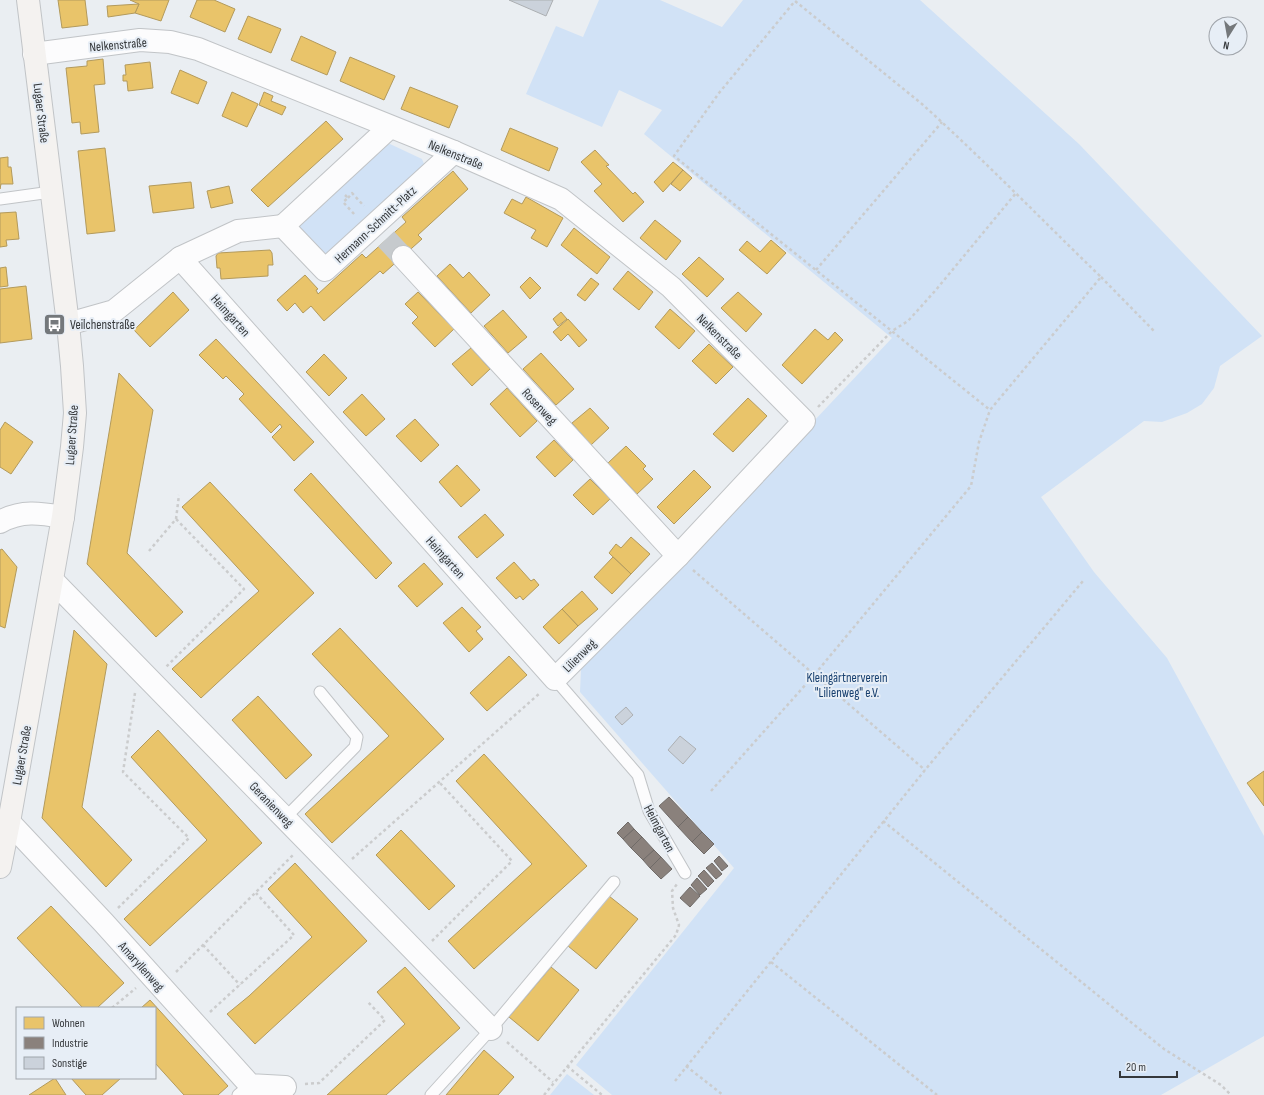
<svg xmlns="http://www.w3.org/2000/svg" width="1264" height="1095" viewBox="0 0 1264 1095" font-family="'Sofia Sans Condensed',sans-serif">
  <style>
    .green { fill: #d1e2f6 }
    .homes { fill: #e9c46a; stroke: #b39a5c }
    .industry { fill: #8a817c; stroke: #706b68 }
    .building { fill: #cbd2db; stroke: #acafb2 }
    .lines { fill: none; stroke-linecap: round; stroke-linejoin: round }
    .street-tunnel { stroke: #c6cacd; stroke-width: 22; stroke-dasharray: 22 11; stroke-linecap: butt }
    .lane-casing { stroke: #c1c4c7; stroke-width: 13 }
    .street-casing { stroke: #c1c4c7; stroke-width: 24 }
    .secondary-casing { stroke: #c1c4c7; stroke-width: 24 }
    .path { stroke: #cbcccd; stroke-width: 2.5; stroke-dasharray: 3 3; stroke-linecap: butt }
    .lane { stroke: #fcfcfd; stroke-width: 11 }
    .street { stroke: #fcfcfd; stroke-width: 22 }
    .secondary { stroke: #f4f2f0; stroke-width: 22 }
    .labels { text-anchor: middle; stroke-width: 4; stroke-linejoin: round; paint-order: stroke }
    .street-label { font-size: 13px; fill: #35383b; stroke: #e7eef6 }
    .poi-label { font-size: 13px; fill: #35383b; stroke: #e7eef6; text-anchor: start }
    .park-label { font-size: 13px; fill: #173f6e; stroke: #e7eef6 }
  </style>
  <rect width="100%" height="100%" fill="#eaeef2"/>
  <g class="green">
    <path d="M599,0H660L722,27L743,0H920L1079,144L1262,336L1220,366L1214,388L1202,404L1187,413L1162,422L1144,421L1041,497L1094,572L1167,658L1264,836V1036L1161,1095H612L576,1065L734,868L580,692L581,669L892,338L644,134L662,110L619,90L602,127L526,94L556,26L583,37Z"/>
    <path d="M390,144L422,159L424,164L421,172L326,256L300,233V225L385,145Z"/>
    <path d="M567,1074L594,1095H550Z"/>
  </g>
  <g class="homes">
    <path d="M58,0H85L88,25L62,28Z"/>
    <path d="M130,0H169L161,21L135,13L139,4Z"/>
    <path d="M197,0H214L235,9L225,32L190,17Z"/>
    <path d="M139,4L135,13L108,17L107,6Z"/>
    <path d="M248,16L281,29L271,53L238,39Z"/>
    <path d="M301,36L336,52L327,75L291,60Z"/>
    <path d="M350,57L395,76L384,100L340,81Z"/>
    <path d="M103,59L105,84L94,85L99,132L81,134L80,122L72,123L66,68L87,66V61Z"/>
    <path d="M150,62L153,88L128,91L127,81H123V75H126L125,65Z"/>
    <path d="M180,70L207,82L198,104L171,93Z"/>
    <path d="M410,87L458,106L449,128L401,109Z"/>
    <path d="M232,92L258,104L247,127L222,116Z"/>
    <path d="M264,92L273,96L271,101L286,107L282,115L259,105Z"/>
    <path d="M326,121L343,139L268,207L251,190Z"/>
    <path d="M510,128L558,148L549,171L501,150Z"/>
    <path d="M105,148L115,231L87,234L78,151Z"/>
    <path d="M595,150L609,165L606,166L633,194L635,192L644,202L623,222L594,191L602,184L581,162Z"/>
    <path d="M8,157V167H11L13,184H1L0,189V158Z"/>
    <path d="M673,162L683,170L663,192L654,182Z"/>
    <path d="M683,170L692,178L680,191L671,184Z"/>
    <path d="M453,171L468,189L418,235L422,239L383,274L380,271L324,321L311,306L303,313L295,303L287,311L277,300L305,275L318,289L316,290L318,294L362,254L366,258L406,222L402,217Z"/>
    <path d="M191,182L194,208L153,213L149,186Z"/>
    <path d="M229,186L233,203L211,208L207,191Z"/>
    <path d="M526,197L563,218L547,247L531,238L536,230L504,213L512,199L522,204Z"/>
    <path d="M16,212L19,239L6,240L7,246L0,247V213Z"/>
    <path d="M655,220L681,241L666,260L640,238Z"/>
    <path d="M574,228L610,257L597,274L561,245Z"/>
    <path d="M771,240L786,253L767,274L739,250L747,241L760,252Z"/>
    <path d="M270,250L272,253L273,265H268V276L221,279L220,268H217L216,256L218,253Z"/>
    <path d="M699,257L724,279L707,297L682,274Z"/>
    <path d="M450,264L463,278L469,272L490,295L471,313L437,276Z"/>
    <path d="M6,267L8,286L0,287V268Z"/>
    <path d="M628,271L653,292L639,310L613,289Z"/>
    <path d="M530,277L541,288L530,299L520,287Z"/>
    <path d="M591,278L599,284L585,301L577,295Z"/>
    <path d="M26,286L32,339L0,343V289Z"/>
    <path d="M173,292L189,310L150,347L134,330Z"/>
    <path d="M418,292L454,329L435,347L412,323L418,317L405,304Z"/>
    <path d="M738,292L762,314L746,332L721,308Z"/>
    <path d="M670,309L695,331L679,349L655,327Z"/>
    <path d="M503,310L527,337L508,353L484,326Z"/>
    <path d="M561,312L567,319L558,326L553,319Z"/>
    <path d="M568,319L587,340L579,347L568,334L561,341L553,332Z"/>
    <path d="M815,329L828,340L835,332L843,340L802,384L782,365Z"/>
    <path d="M216,339L314,442L294,461L272,437L282,427L280,424L271,433L239,399L244,394L226,376L223,379L199,355Z"/>
    <path d="M709,344L733,367L716,384L692,361Z"/>
    <path d="M471,348L490,369L472,386L452,364Z"/>
    <path d="M541,353L574,389L556,405L523,369Z"/>
    <path d="M324,354L347,378L329,396L306,372Z"/>
    <path d="M119,373L153,410L127,553L183,612L156,637L87,564Z"/>
    <path d="M507,388L537,421L520,437L490,404Z"/>
    <path d="M362,394L385,419L366,436L343,412Z"/>
    <path d="M748,398L767,416L733,452L713,434Z"/>
    <path d="M590,408L609,428L591,445L572,423Z"/>
    <path d="M415,419L439,445L421,462L396,436Z"/>
    <path d="M5,422L33,442L11,474L0,467V430Z"/>
    <path d="M554,440L573,460L555,477L536,457Z"/>
    <path d="M626,446L646,466L643,469L653,479L637,494L608,463Z"/>
    <path d="M457,465L480,490L461,507L439,482Z"/>
    <path d="M694,470L711,487L674,524L657,507Z"/>
    <path d="M311,473L392,563L376,579L294,490Z"/>
    <path d="M590,479L610,499L593,515L573,495Z"/>
    <path d="M210,482L314,593L201,698L172,669L259,591L182,507Z"/>
    <path d="M485,514L504,535L477,558L458,537Z"/>
    <path d="M631,537L650,554L631,574L609,553L616,544L621,548Z"/>
    <path d="M2,549L17,567L5,628L0,626V550Z"/>
    <path d="M613,557L631,574L612,594L594,577Z"/>
    <path d="M514,562L531,581L534,579L539,585L523,600L520,596L516,599L496,578Z"/>
    <path d="M424,563L443,584L417,607L398,586Z"/>
    <path d="M582,591L598,609L578,626L562,609Z"/>
    <path d="M462,607L481,627L476,631L483,639L469,652L443,623Z"/>
    <path d="M562,609L578,626L559,644L543,627Z"/>
    <path d="M340,628L444,739L332,843L305,814L389,736L312,654Z"/>
    <path d="M74,630L107,664L82,807L132,860L106,887L42,818Z"/>
    <path d="M509,656L527,675L487,711L470,693Z"/>
    <path d="M258,696L312,755L286,779L232,720Z"/>
    <path d="M158,730L262,843L150,946L124,919L207,840L131,757Z"/>
    <path d="M484,754L587,866L474,969L448,941L532,864L456,781Z"/>
    <path d="M1264,771V806L1247,783Z"/>
    <path d="M401,830L455,886L429,910L376,855Z"/>
    <path d="M295,863L367,941L255,1044L227,1014L249,996L312,937L268,889Z"/>
    <path d="M609,896L638,919L596,969L568,946Z"/>
    <path d="M51,906L124,983L97,1008H83L17,938Z"/>
    <path d="M405,967L460,1028L386,1095H327L405,1024L377,992Z"/>
    <path d="M551,967L579,990L538,1041L509,1017Z"/>
    <path d="M150,1000L228,1086L218,1095H184L155,1063V1008H141Z"/>
    <path d="M484,1050L514,1077L498,1095H446Z"/>
    <path d="M55,1078L66,1095H29Z"/>
    <path d="M71,1078H121L102,1095H86Z"/>
  </g>
  <g class="industry">
    <path d="M669,797L688,817L678,827L659,806Z"/>
    <path d="M688,817L702,832L692,842L678,827Z"/>
    <path d="M628,822L634,829L623,839L617,833Z"/>
    <path d="M634,829L642,837L631,848L623,839Z"/>
    <path d="M702,832L714,844L704,854L692,842Z"/>
    <path d="M642,837L654,850L643,860L631,848Z"/>
    <path d="M654,850L661,857L650,868L643,860Z"/>
    <path d="M719,856L728,866L722,871L714,861Z"/>
    <path d="M661,857L672,869L661,879L650,868Z"/>
    <path d="M712,863L722,874L716,879L706,868Z"/>
    <path d="M704,870L714,881L708,887L698,876Z"/>
    <path d="M697,878L707,889L700,895L691,885Z"/>
    <path d="M690,887L700,896L690,907L680,898Z"/>
  </g>
  <g class="building">
    <path d="M509,0H553L546,16Z"/>
    <path d="M626,707L633,715L622,725L615,717Z"/>
    <path d="M680,736L696,749L683,764L668,750Z"/>
  </g>
  <g class="lines">
    <path class="street-tunnel" d="M386,239L403,257"/>
    <defs>
      <g id="lane">
        <path d="M0,199L51,192"/>
        <path d="M555,679L638,775L649,811L685,873"/>
        <path d="M285,818L355,747L357,737L320,692"/>
        <path d="M238,1095L250,1085"/>
        <path d="M431,1095L491,1029L614,882"/>
      </g>
      <g id="street">
        <path d="M34,54L140,40L170,42L198,49L454,152L561,199L671,287L804,421L678,556L555,679L180,258"/>
        <path d="M283,226L325,270L454,152"/>
        <path d="M283,226L390,127"/>
        <path d="M403,257L678,556"/>
        <path d="M68,324L114,311L180,258L238,231L283,226"/>
        <path d="M0,522C21,510 40,513 63,517"/>
        <path d="M52,580L491,1029"/>
        <path d="M9,822L104,923L250,1085L285,1087"/>
      </g>
      <path id="secondary" d="M0,867L9,822L63,517L72,447L75,413L72,366L68,324L28,0"/>
    </defs>
    <use href="#lane" class="lane-casing"/>
    <use href="#street" class="street-casing"/>
    <use href="#secondary" class="secondary-casing"/>
    <g class="path">
      <path d="M345,195L348,198L343,202L355,215"/>
      <path d="M348,198L352,193L364,206"/>
      <path d="M816,270L942,122"/>
      <path d="M1101,277L1155,332"/>
      <path d="M818,407L892,331L908,321L935,291L1016,193"/>
      <path d="M176,519L179,495"/>
      <path d="M149,551L176,519L244,589L165,668"/>
      <path d="M693,570L925,770"/>
      <path d="M711,791L815,674L971,486L979,442L990,410L1101,277C1041,219 984,160 922,104L795,1L719,93L674,156L990,410"/>
      <path d="M883,821L1164,1049L1221,1085L1231,1095"/>
      <path d="M352,859L540,693"/>
      <path d="M118,908L189,838L123,772L135,693"/>
      <path d="M432,941L512,861L439,782"/>
      <path d="M203,945L240,985"/>
      <path d="M771,962L937,1095"/>
      <path d="M176,972L293,855"/>
      <path d="M112,1008L136,988"/>
      <path d="M210,1012L294,935L256,893"/>
      <path d="M507,1042L553,1082"/>
      <path d="M567,1066L602,1095"/>
      <path d="M686,1066L723,1095"/>
      <path d="M675,1081L925,770L1083,581"/>
      <path d="M305,1084L319,1083L385,1020L367,1001"/>
      <path d="M544,1095L676,935L679,925L673,908L672,891L677,884"/>
    </g>
    <use href="#lane" class="lane"/>
    <use href="#street" class="street"/>
    <use href="#secondary" class="secondary"/>
  </g>
  <defs>
    <symbol id="bus-square" viewBox="-11 -11 22 22"><rect x="-9" y="-9" width="18" height="18" rx="4" fill="#74787b" stroke="#e7eef6"/><path d="M-5-6H5V4H4V6H2V4H-2V6H-4V4H-5ZM-3.5-4V0h7V-4ZM-3.5 1.2v1.5H-2V1.2ZM2 1.2v1.5H3.5V1.2Z" fill="#fff"/></symbol>
  </defs>
  <g fill-rule="evenodd">
    <use href="#bus-square" x="42" y="312" width="25" height="25"/>
  </g>
  <g class="labels">
    <g class="street-label">
      <text transform="translate(118 44) rotate(-5)" y="5">Nelkenstraße</text>
      <text transform="translate(42 113) rotate(83)" y="5">Lugaer Straße</text>
      <text transform="translate(456 154) rotate(22)" y="5">Nelkenstraße</text>
      <text transform="translate(375 224) rotate(-43)" y="5">Hermann-Schmitt-Platz</text>
      <text transform="translate(231 315) rotate(48)" y="5">Heimgarten</text>
      <text transform="translate(720 336) rotate(45)" y="5">Nelkenstraße</text>
      <text transform="translate(540 406) rotate(47)" y="5">Rosenweg</text>
      <text transform="translate(71 435) rotate(-86)" y="5">Lugaer Straße</text>
      <text transform="translate(446 557) rotate(48)" y="5">Heimgarten</text>
      <text transform="translate(579 655) rotate(-45)" y="5">Lilienweg</text>
      <text transform="translate(21 755) rotate(-80)" y="5">Lugaer Straße</text>
      <text transform="translate(272 804) rotate(46)" y="5">Geranienweg</text>
      <text transform="translate(660 828) rotate(62)" y="5">Heimgarten</text>
      <text transform="translate(142 966) rotate(48)" y="5">Amaryllenweg</text>
    </g>
    <g class="poi-label">
      <text x="70" y="329">Veilchenstraße</text>
    </g>
    <g class="park-label">
      <text x="847" y="682">Kleingärtnerverein<tspan x="847" dy="15">"Lilienweg" e.V.</tspan></text>
    </g>
  </g>
  <rect x="16" y="1007" width="140" height="72" fill="#e7eef6" stroke="#a0a5ab"/>
  <rect x="24" y="1017" width="20" height="12" fill="#e9c46a" stroke="#a0a5ab"/>
  <text x="52" y="1027" font-size="12" fill="#35383b">Wohnen</text>
  <rect x="24" y="1037" width="20" height="12" fill="#8a817c" stroke="#a0a5ab"/>
  <text x="52" y="1047" font-size="12" fill="#35383b">Industrie</text>
  <rect x="24" y="1057" width="20" height="12" fill="#cbd2db" stroke="#a0a5ab"/>
  <text x="52" y="1067" font-size="12" fill="#35383b">Sonstige</text>
  <g transform="translate(1228 36) rotate(191)"><circle r="19" fill="#e7eef6" stroke="#a0a5ab"/>
  <path d="M0-3L7 15L0 10L-7 15Z" fill="#74787b"/>
  <text y="-6" font-size="11" font-weight="bold" text-anchor="middle" fill="#35383b">N</text>
  </g>
  <path d="M1120 1071v6h57v-6" fill="none" stroke="#35383b" stroke-width="2"/>
  <text x="1126" y="1071" font-size="12" fill="#35383b" stroke="#e7eef6" stroke-width="3" paint-order="stroke">20 m</text>
</svg>
